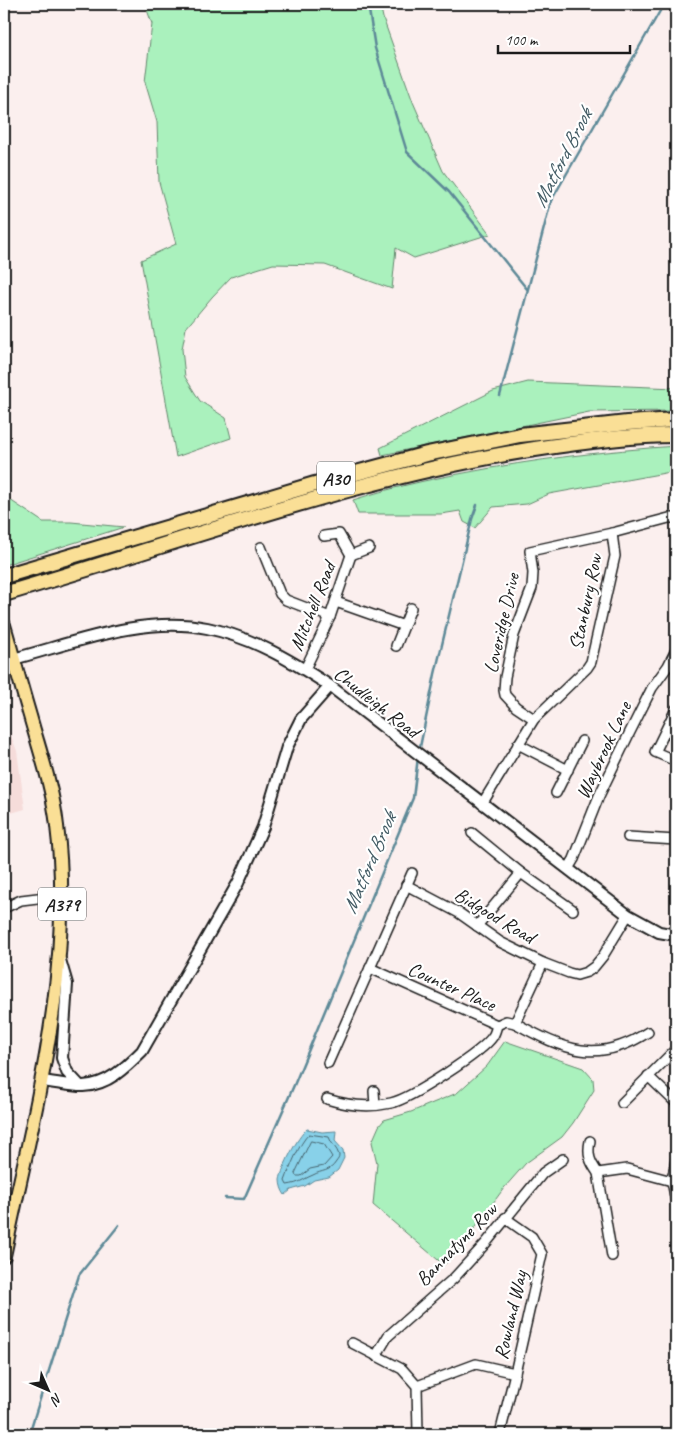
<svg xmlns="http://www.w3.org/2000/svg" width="680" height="1438" viewBox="0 0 680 1438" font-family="Caveat,sans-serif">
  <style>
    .built { fill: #f6dcda }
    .green { fill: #aaf1bd; stroke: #63866c }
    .water { fill: #88d1e9; stroke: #5d8997 }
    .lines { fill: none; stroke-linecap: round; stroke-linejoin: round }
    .shore { stroke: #47646e; stroke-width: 1 }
    .stream { stroke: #5d8997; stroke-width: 2.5 }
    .minor-casing { stroke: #1c1c1c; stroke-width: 12 }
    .tertiary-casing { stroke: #1c1c1c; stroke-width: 14 }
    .primary-casing { stroke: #1c1c1c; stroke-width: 16 }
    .trunk-casing { stroke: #1c1c1c; stroke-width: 18 }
    .minor { stroke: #fff; stroke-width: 9 }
    .tertiary { stroke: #fff; stroke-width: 10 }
    .primary { stroke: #fadf96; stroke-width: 12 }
    .trunk { stroke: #fadf96; stroke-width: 14 }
    .labels { text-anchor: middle; stroke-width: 4.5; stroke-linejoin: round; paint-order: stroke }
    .shield { fill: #fff; stroke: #606060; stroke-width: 1 }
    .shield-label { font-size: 19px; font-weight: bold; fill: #1c1c1c }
    .street-label { font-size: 20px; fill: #1c1c1c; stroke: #fff }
    .water-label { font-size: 21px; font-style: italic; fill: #425b64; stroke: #fff }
  </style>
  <rect width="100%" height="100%" fill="#fbefee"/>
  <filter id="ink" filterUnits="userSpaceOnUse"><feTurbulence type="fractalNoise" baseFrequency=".02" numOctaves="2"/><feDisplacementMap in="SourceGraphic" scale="10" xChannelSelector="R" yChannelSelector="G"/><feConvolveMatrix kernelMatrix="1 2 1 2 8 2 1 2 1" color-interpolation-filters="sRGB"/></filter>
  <g filter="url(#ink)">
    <path class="built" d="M4,718L17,751L25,809L4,815Z"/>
    <g class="green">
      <path d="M145,4H380L383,18L413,102L443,171L490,234L414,258L396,248L392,289L325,265L273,264L231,277L212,297L186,328L182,349L185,377L200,401L226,418L231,438L176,457L141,260L176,244L159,182L157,122L145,82L152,24Z"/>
      <path d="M528,382L676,388V411L589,412L382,455L380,448L493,391Z"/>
      <path d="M676,446V471L549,494L527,504L493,507L475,528L464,522L460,511L441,514H358L353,500C390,488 426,480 464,473C536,459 604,451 676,446Z"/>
      <path d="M4,496L43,522H71L124,527L4,565Z"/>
      <path d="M505,1041L583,1068L593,1079L594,1090L573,1123L562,1137L526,1163L504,1188L457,1252L444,1265L373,1205L377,1163L372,1142L379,1126L384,1120L411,1112L457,1093L487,1066Z"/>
    </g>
    <path class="water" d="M307,1129L322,1132L336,1131L335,1141L343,1150L344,1158L338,1170L329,1177L314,1180L305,1186L291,1190L285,1195C282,1191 280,1185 280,1180C282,1168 297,1137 307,1129Z"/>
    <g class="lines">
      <g class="shore">
        <path d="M309,1134L329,1137C331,1144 337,1148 339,1155C339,1159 338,1159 336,1162C330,1172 322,1170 313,1175C301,1180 301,1183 287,1185L285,1181C290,1168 299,1143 309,1134Z"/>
        <path d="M311,1141L324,1144L332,1157L324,1166L310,1169L301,1176H296L295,1174Z"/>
      </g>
      <g class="stream">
        <path d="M368,4L375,48L407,152L449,192L527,289"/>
        <path d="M500,396L551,201L664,4"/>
        <path d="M419,752L435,674L472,519L477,505"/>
        <path d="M225,1198L244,1199L295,1083L413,798L418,757"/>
        <path d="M29,1434L79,1275L119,1225"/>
      </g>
      <defs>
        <g id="minor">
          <path d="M324,536L339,534L351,555L369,548"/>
          <path d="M261,547L280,594L286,600L330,617"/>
          <path d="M336,602L404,626"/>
          <path d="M396,646L411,608"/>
          <path d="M305,669L330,617L351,555"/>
          <path d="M676,709L655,752L676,761"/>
          <path d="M534,719L516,707L505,695L504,690L505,677L514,635L532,588L533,573L530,551L612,533L669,518H676"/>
          <path d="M518,744L568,770"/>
          <path d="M556,793L582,741"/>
          <path d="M482,804L534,719L587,668L591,662L615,556L612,533"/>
          <path d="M472,833L521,873L573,910"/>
          <path d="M628,837L676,840"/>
          <path d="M568,869L574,859L599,796L629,734L652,688L668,666L676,650"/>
          <path d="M406,885L459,913L500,942L543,963L569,973L577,975L587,972L594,967L603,956L628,915"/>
          <path d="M4,908L21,900L62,895"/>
          <path d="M477,926L521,873"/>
          <path d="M370,968L497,1025L506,1021L515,1023L543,963"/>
          <path d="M515,1023C564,1050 598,1065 648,1032"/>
          <path d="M328,1063L412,873"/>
          <path d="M648,1076L676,1103"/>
          <path d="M374,1091L375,1105"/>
          <path d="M327,1099C349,1106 369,1108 391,1103C410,1099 483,1052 493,1036C495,1033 496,1029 497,1025"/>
          <path d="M622,1103L676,1049"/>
          <path d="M590,1141C587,1155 590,1162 598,1173L612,1256"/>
          <path d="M676,1160L672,1181L676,1202"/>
          <path d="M598,1173L627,1169L672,1181"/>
          <path d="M352,1343L402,1369L417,1386L418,1434"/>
          <path d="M376,1356L388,1336L454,1278L486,1243L543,1173L563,1159"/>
          <path d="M417,1386L476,1364L515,1373"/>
          <path d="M500,1434L515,1373L542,1254L532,1237L505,1218"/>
        </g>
        <g id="tertiary">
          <path d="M13,659C74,643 143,615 207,628C252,637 292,661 330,686L628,915L659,932L676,935"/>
          <path d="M60,960L67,984L62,1058L67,1072L80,1086"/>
          <path d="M41,1081C54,1082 69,1086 83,1086C108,1085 126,1067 142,1051L238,883L263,827L287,747L301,719L330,686"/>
        </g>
        <path id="primary" d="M4,625C13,656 21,686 30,716C40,752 53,789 57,826C75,970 33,1116 4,1256"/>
        <g id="trunk">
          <path d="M4,576L315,484L427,454L520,435L627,423L676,420"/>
          <path d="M4,594C184,542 361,474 548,447C590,441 634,435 676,435"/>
        </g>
      </defs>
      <use href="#minor" class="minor-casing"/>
      <use href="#tertiary" class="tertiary-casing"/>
      <use href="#primary" class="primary-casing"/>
      <use href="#trunk" class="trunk-casing"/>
      <use href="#minor" class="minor"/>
      <use href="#tertiary" class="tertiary"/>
      <use href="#primary" class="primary"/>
      <use href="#trunk" class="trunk"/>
    </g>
  </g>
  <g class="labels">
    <g class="shield">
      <rect x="317" y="461.5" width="38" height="33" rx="4"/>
      <rect x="38" y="887.5" width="48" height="33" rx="4"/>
    </g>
    <g class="shield-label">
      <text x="336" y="485">A30</text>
      <text x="62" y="911">A379</text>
    </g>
    <g class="street-label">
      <text transform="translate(585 602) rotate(-78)" y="7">Stanbury Row</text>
      <text transform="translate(312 606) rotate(-68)" y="7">Mitchell Road</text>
      <text transform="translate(501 623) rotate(-77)" y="7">Loveridge Drive</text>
      <text transform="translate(377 702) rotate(38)" y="7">Chudleigh Road</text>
      <text transform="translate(603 750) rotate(-65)" y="7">Waybrook Lane</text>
      <text transform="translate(495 915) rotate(31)" y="7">Bidgood Road</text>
      <text transform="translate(452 986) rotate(24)" y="7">Counter Place</text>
      <text transform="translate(456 1244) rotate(-46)" y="7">Bannatyne Row</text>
      <text transform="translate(510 1315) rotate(-77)" y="7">Rowland Way</text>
    </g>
    <g class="water-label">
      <text transform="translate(562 158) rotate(-63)" y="7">Matford Brook</text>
      <text transform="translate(369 863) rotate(-67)" y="7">Matford Brook</text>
    </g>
  </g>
  <rect width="680" height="1438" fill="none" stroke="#fff" stroke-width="20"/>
  <rect x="10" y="10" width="660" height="1418" fill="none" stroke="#1c1c1c" stroke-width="2" filter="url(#ink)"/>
  <g transform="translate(48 1390) rotate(135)" stroke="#ffffff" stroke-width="4" paint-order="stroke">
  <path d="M0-4L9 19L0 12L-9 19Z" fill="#1c1c1c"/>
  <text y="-8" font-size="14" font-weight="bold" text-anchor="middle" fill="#1c1c1c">N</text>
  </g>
  <path d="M498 45v8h132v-8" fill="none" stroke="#1c1c1c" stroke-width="2.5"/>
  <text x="505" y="45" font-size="15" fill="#1c1c1c" stroke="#ffffff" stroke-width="4" paint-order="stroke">100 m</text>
</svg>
